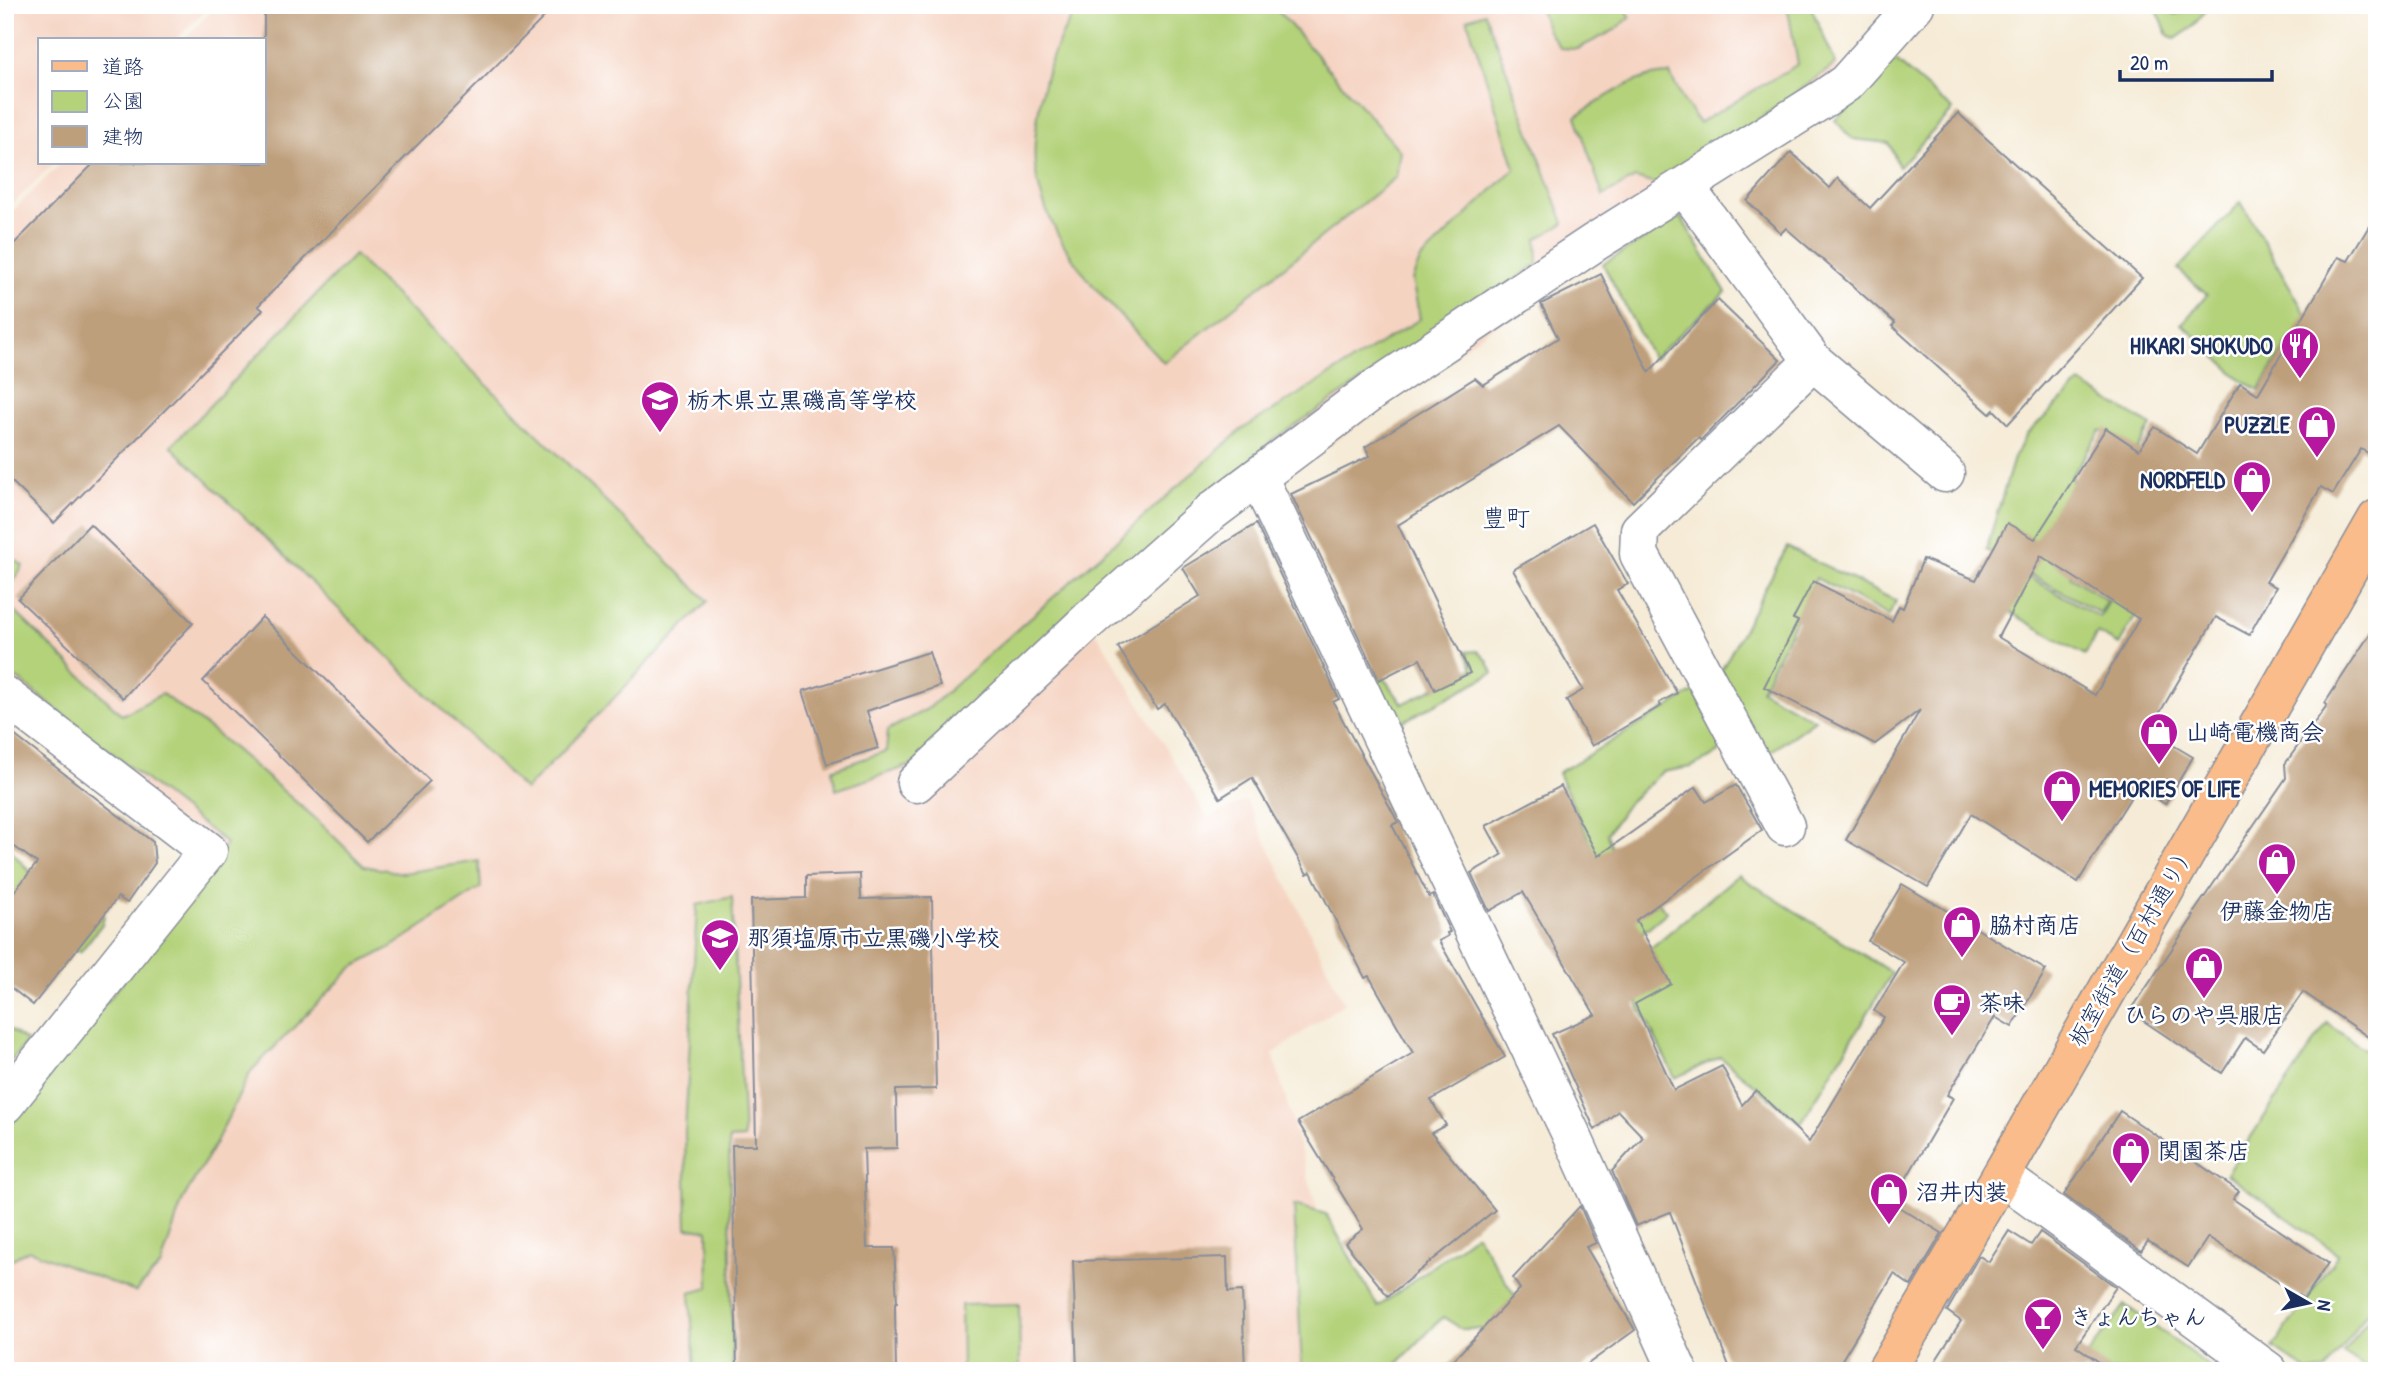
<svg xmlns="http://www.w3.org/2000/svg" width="2382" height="1376" viewBox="0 0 2382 1376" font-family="'Patrick Hand','Klee One',sans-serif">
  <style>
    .built { fill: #f5d3c1 }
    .green { fill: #b3d279; stroke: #67806c; stroke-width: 2 }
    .building { fill: #be9f7c; fill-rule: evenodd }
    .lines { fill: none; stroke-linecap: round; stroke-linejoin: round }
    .minor-casing { stroke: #888d9a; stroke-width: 41 }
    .major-casing { stroke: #888d9a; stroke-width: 41 }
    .minor { stroke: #fff; stroke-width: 38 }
    .major { stroke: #f9bc8a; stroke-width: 38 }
    .labels { text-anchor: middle; stroke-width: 5; stroke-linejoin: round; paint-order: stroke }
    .poi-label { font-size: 23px; font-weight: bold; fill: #1b2f5e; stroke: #fff; text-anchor: start }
    .street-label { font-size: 23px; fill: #1b2f5e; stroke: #fff }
    .neighbourhood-label { font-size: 24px; fill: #1b2f5e; stroke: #fff }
  </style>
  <rect width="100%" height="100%" fill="#fff"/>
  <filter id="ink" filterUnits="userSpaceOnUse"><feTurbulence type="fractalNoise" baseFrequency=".0143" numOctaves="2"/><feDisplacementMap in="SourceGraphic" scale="14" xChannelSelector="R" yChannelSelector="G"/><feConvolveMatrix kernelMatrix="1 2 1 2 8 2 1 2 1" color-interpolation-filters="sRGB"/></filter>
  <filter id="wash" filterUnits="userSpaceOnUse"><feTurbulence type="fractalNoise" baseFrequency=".00686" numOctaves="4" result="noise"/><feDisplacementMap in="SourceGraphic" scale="28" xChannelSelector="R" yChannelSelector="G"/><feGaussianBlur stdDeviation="1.57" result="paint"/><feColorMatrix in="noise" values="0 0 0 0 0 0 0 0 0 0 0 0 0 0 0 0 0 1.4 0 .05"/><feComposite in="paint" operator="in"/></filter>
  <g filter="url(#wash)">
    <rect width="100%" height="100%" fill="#f5ebd6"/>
    <g class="built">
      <path d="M5,5H211L176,40H40V163H54L5,212Z"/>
      <path d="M217,5H1809L1846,83L1685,187L1089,620L1208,818L1246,800L1344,1003L1273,1054L1363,1371H5V1104L208,851L5,696V515L16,505L5,494V218L61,163H264V40H183Z"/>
    </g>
    <g class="green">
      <path d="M1083,5H1273L1400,151L1396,177L1164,363C1112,305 1045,248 1035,166C1033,145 1037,122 1040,102C1044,74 1062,24 1083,5Z"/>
      <path d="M1538,5H1625L1630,17L1615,30L1577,49L1560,48L1548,31Z"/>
      <path d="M1787,5H1810L1836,64L1760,119L1656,184L1635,178L1603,196L1576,116C1605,98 1635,74 1670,74L1683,100L1699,123L1798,64Z"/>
      <path d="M2166,5L2175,14L2188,10L2193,5H2211L2190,29L2175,39L2168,35L2155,6Z"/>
      <path d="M1485,13L1564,223L1537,239L1538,264L1270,442L915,764L836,790L832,770L886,751L888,730L929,708L1241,430L1420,319L1412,280L1420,260L1515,168L1467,19Z"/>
      <path d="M1895,60L1953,110L1899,167L1889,143L1852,139L1835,120Z"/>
      <path d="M2241,202L2316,332L2290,339L2259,390L2238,377L2182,324L2207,295L2178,269Z"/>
      <path d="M1681,217L1726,292L1653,359L1603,264Z"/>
      <path d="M354,255L708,601L525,790L171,446Z"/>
      <path d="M2080,383L2151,426L2136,451L2101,430L2071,477L2073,483L2071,577L2107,601L2100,613L1986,550L2014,458L2027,434Z"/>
      <path d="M1787,547L1896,601L1889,616L1816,578L1761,690L1815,720L1763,757L1721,671Z"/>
      <path d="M5,551L23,566L5,596Z"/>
      <path d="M2013,568L2100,617L2125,573L2151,589L2119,645L2097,633L2085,655L1994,603Z"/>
      <path d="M5,602L122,715L162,694L214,732L316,819L364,866L403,873L479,861L481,888L388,949L353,967L251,1071L215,1144L183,1199L161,1265L135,1292L29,1250L5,1263V1132L211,868L226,843L5,669Z"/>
      <path d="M1478,651L1487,660L1493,673L1395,726L1371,679L1382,676L1403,704L1473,668L1466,652Z"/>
      <path d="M1694,692L1726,746L1710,758L1691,767L1662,772L1629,802L1607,834L1612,848L1667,912L1635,939L1558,773Z"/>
      <path d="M5,846C17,855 25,869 37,877C58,892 83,901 104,916L102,924L80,952L5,895Z"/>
      <path d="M1738,875L1892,973L1801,1123L1720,1057L1675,1078L1622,972Z"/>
      <path d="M732,897L744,1138L729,1139L733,1371H695L690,1293L709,1288L708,1230L687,1228L685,1132L697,905Z"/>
      <path d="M2327,1023L2377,1058V1299L2325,1371H2307L2273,1347L2338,1254L2226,1174Z"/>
      <path d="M5,1026L27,1042L5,1068Z"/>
      <path d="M1294,1205L1326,1214L1378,1307L1476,1234L1520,1304L1492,1329H1462L1443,1317L1390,1371H1302Z"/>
      <path d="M1019,1304L1020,1371H962L961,1305Z"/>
      <path d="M2125,1305L2216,1371H2076Z"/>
      <path d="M2377,1307V1371H2370L2343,1353Z"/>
    </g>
    <g id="blocks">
      <g class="building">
        <path d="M264,5H556L258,306L263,310L54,523L5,475V253L94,163H264Z"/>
        <path d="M1958,113L2142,278L2008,424L1994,410L1990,414L1892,326L1895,323L1786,228L1781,233L1747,201L1791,152L1830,188L1838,178L1870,208Z"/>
        <path d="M2377,213V458L2361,449L2333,494L2321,487L2266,582L2276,587L2249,635L2216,617L2149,731L2193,757L2165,804L2137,787L2078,882L1971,814L1928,887L1846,840L1920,710L1875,744L1764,687L1798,621L1793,619L1813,581L1892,621L1899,606L1903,608L1923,559L1976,580L2007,523L2035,539L2106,428L2139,450L2155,427L2197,454L2240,383L2258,394L2338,257L2348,261ZM2041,556L2139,619L2095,695L1998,637Z"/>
        <path d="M1601,274L1649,372L1718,300L1780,360L1701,440L1698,438L1633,502L1559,426L1398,525L1470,673L1435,690L1420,659L1379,680L1291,494L1370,456L1365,447L1475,378L1483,385L1558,338L1541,304Z"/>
        <path d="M1593,523L1628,584L1617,590L1677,693L1659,703L1661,706L1592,746L1566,700L1583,690L1513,570Z"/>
        <path d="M90,524L193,623L123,698L18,599Z"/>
        <path d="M1256,524L1339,699L1333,702L1398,822L1392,825L1429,897L1433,895L1450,932L1447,933L1448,936L1439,941L1505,1057L1431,1100L1446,1125L1431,1133L1495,1210L1388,1296L1345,1243L1363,1229L1298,1122L1413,1053L1369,976L1365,978L1311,872L1307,874L1252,778L1220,798L1165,704L1157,709L1118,647L1200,596L1183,568Z"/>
        <path d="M262,617L430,781L367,842L203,681Z"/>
        <path d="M2377,623V1043L2303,992L2263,1050L2245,1038L2222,1073L2130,1012L2194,916L2192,915L2286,778L2285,764L2327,705L2325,703Z"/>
        <path d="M929,652L940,686L867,711L878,748L827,764L803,691Z"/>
        <path d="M5,728L153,842L155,863L127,903L118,897L33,1005L5,983V903L37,863L5,840Z"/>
        <path d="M1736,785L1762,830L1636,920L1671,984L1635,1004L1674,1090L1722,1066L1742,1105L1756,1090L1809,1142L1884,1017L1874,1011L1904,962L1868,941L1902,884L2046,970L2012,1027L1995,1017L1947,1095L1953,1098L1892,1203L1942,1233L1911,1286L1894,1274L1835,1371H1731L1670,1212L1636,1226L1612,1171L1643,1137L1618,1111L1595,1130L1552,1034L1595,1015L1523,892L1489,911L1471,873L1502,855L1486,826L1561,786L1598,856L1696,787L1706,802Z"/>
        <path d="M860,874L861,899L932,897L936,1089L896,1090L897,1148L864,1149L867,1248H894L897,1302L895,1303V1311L896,1371H737L732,1145H756L751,900L806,898V876Z"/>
        <path d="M2120,1111L2239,1191L2233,1199L2328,1263L2304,1299L2208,1237L2188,1267L2148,1241L2141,1251L2064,1195Z"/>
        <path d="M1580,1206L1596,1243L1586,1247L1635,1330L1578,1371H1443L1520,1289L1513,1278Z"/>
        <path d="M2009,1231L2031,1245L2040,1232L2116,1287L2076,1346L2112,1371H1929L1961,1321L1947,1311L1979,1256L1989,1262Z"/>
        <path d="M1227,1257L1228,1292L1242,1291L1245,1371H1077L1073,1261Z"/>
      </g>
    </g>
  </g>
  <g filter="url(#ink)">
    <use href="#blocks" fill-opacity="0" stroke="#888d9a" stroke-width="2"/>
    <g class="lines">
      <defs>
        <g id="minor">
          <path d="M1685,187L1813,361L1945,473"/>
          <path d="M1258,477L1572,1136L1678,1371"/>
          <path d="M5,696L208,851L5,1104"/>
          <path d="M916,783L1089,620L1211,512L1372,391L1595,242L1826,97L1846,83L1915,5"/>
          <path d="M1785,826L1639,554L1640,530L1813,361"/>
          <path d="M2001,1176L2268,1371"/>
        </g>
        <path id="major" d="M1886,1371L2001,1176L2377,519"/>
      </defs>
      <use href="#minor" class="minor-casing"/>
      <use href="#major" class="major-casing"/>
      <use href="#minor" class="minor"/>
      <use href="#major" class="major"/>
    </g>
  </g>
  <defs>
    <symbol id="restaurant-pin" viewBox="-11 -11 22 30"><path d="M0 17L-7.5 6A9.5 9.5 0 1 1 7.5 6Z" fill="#b5179e" stroke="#fff"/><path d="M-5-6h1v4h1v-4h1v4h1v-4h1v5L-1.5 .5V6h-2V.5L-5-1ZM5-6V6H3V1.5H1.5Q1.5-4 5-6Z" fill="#fff"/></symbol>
    <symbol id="school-pin" viewBox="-11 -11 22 30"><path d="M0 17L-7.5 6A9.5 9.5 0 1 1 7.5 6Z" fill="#b5179e" stroke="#fff"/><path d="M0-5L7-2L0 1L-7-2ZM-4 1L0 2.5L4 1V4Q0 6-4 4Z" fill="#fff"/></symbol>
    <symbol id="shop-pin" viewBox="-11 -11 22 30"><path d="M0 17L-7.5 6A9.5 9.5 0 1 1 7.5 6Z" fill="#b5179e" stroke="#fff"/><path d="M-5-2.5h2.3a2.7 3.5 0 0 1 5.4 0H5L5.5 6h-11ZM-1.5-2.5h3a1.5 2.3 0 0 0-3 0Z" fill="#fff"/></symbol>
    <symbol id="cafe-pin" viewBox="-11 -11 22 30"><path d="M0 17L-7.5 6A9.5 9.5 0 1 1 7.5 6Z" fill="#b5179e" stroke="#fff"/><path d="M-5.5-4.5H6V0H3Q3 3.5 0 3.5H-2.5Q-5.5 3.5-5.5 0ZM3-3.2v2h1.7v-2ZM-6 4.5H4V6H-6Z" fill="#fff"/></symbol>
    <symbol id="bar-pin" viewBox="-11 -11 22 30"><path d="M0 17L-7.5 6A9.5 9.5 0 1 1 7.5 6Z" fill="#b5179e" stroke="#fff"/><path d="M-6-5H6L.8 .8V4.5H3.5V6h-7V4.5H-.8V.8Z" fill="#fff"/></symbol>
  </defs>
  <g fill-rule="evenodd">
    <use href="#restaurant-pin" x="2278" y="324" width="44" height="60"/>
    <use href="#school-pin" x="638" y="378" width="44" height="60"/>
    <use href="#shop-pin" x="2295" y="403" width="44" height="60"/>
    <use href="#shop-pin" x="2230" y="458" width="44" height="60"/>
    <use href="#shop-pin" x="2137" y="710" width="44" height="60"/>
    <use href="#shop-pin" x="2040" y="767" width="44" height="60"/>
    <use href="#shop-pin" x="2255" y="840" width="44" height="60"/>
    <use href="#shop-pin" x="1940" y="903" width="44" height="60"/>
    <use href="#school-pin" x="698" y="916" width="44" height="60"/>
    <use href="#shop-pin" x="2182" y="944" width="44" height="60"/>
    <use href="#cafe-pin" x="1930" y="981" width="44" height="60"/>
    <use href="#shop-pin" x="2109" y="1129" width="44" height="60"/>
    <use href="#shop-pin" x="1867" y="1170" width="44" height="60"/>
    <use href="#bar-pin" x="2021" y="1295" width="44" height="60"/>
  </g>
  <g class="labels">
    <g class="poi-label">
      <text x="2273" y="354" text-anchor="end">HIKARI SHOKUDO</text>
      <text x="687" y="408">栃木県立黒磯高等学校</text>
      <text x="2290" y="433" text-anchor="end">PUZZLE</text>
      <text x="2225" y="488" text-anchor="end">NORDFELD</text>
      <text x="2186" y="740">山崎電機商会</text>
      <text x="2089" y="797">MEMORIES OF LIFE</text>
      <text x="2277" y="919" text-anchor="middle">伊藤金物店</text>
      <text x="1989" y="933">脇村商店</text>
      <text x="747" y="946">那須塩原市立黒磯小学校</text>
      <text x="1979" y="1011">茶味</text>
      <text x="2204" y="1023" text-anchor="middle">ひらのや呉服店</text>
      <text x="2158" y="1159">関園茶店</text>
      <text x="1916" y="1200">沼井内装</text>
      <text x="2070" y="1325">きょんちゃん</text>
    </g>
    <g class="street-label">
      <text transform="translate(2132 945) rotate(-60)" y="8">板室街道（百村通り）</text>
    </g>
    <g class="neighbourhood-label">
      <text x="1506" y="526">豊町</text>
    </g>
  </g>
  <rect width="2382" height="1376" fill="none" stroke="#fff" stroke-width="28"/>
  <rect x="38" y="38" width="228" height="126" fill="#ffffff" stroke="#a4acbf" stroke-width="2"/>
  <rect x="52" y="61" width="35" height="10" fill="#f9bc8a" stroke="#a4acbf" stroke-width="2"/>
  <text x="102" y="74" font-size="21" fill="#1b2f5e">道路</text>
  <rect x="52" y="91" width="35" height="21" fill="#b3d279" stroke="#a4acbf" stroke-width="2"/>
  <text x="102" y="108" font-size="21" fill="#1b2f5e">公園</text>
  <rect x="52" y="126" width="35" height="21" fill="#be9f7c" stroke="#a4acbf" stroke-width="2"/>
  <text x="102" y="144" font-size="21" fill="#1b2f5e">建物</text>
  <g transform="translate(2308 1303) rotate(99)" stroke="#ffffff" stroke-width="5" paint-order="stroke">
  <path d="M0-5L12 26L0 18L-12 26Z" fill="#1b2f5e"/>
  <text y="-10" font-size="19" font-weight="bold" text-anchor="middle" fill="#1b2f5e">N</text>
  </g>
  <path d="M2120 70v10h152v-10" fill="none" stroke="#1b2f5e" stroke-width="3.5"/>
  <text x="2130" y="70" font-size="21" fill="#1b2f5e" stroke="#ffffff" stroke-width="5" paint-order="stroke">20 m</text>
</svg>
